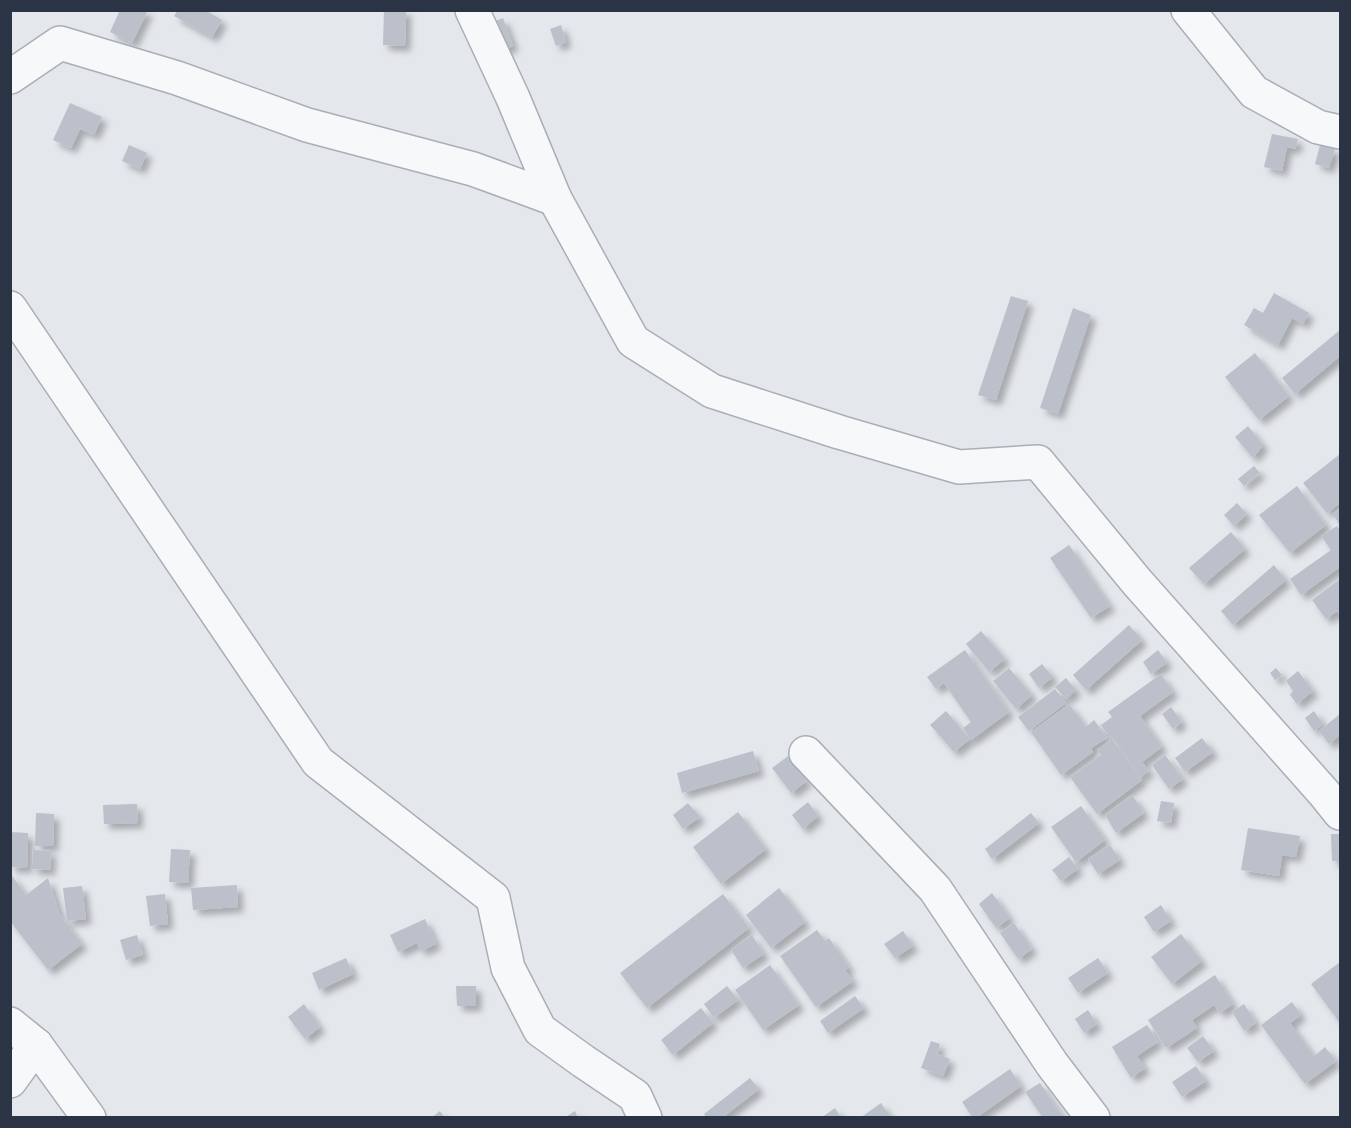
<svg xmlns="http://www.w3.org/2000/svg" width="1351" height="1128" viewBox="0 0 1351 1128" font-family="'DM Sans',sans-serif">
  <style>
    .building { fill: #bbc0ca; filter: url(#shadow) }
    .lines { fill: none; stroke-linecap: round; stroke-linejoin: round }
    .minor-casing { stroke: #a9aeb7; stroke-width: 36 }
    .minor { stroke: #f7f8fa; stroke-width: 33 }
  </style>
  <defs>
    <filter id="shadow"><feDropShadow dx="5.5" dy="5.5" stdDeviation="3" flood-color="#0004"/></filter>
  </defs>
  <rect width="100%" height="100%" fill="#e4e7ec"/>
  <g class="building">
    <path d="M120,10H148L132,43L110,32Z"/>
    <path d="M178,10H205L222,20L212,37L174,16Z"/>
    <path d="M384,10H406L405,46L383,45Z"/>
    <path d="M503,18L513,46L498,52L487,24Z"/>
    <path d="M561,25L566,42L556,46L550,29Z"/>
    <path d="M70,103L102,117L94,135L80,129L71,148L53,140Z"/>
    <path d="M1272,134L1298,139L1295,149L1287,147L1282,171L1264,167Z"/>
    <path d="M129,145L147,153L140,169L122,161Z"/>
    <path d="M1320,145L1335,149L1329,168L1315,164Z"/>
    <path d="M1274,293L1309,313L1303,324L1292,318L1278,345L1244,325L1254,308L1263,313Z"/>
    <path d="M1011,296L1028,301L996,400L978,395Z"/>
    <path d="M1073,308L1091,315L1058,414L1040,408Z"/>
    <path d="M1340,330V356L1295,394L1282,378Z"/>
    <path d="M1255,353L1289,396L1259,420L1225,377Z"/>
    <path d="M1248,426L1263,445L1253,458L1235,437Z"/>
    <path d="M1340,454V503L1327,513L1303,483Z"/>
    <path d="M1254,466L1260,473L1244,486L1238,479Z"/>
    <path d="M1297,486L1326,525L1290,553L1259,515Z"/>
    <path d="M1237,503L1247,514L1234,526L1224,515Z"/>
    <path d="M1340,508V525L1333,514Z"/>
    <path d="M1337,526L1340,531V567L1301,595L1290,579L1331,550L1321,536Z"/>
    <path d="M1231,532L1245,549L1204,584L1189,568Z"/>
    <path d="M1069,545L1110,606L1091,618L1050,558Z"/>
    <path d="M1274,565L1286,580L1233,625L1221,611Z"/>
    <path d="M1340,579V616L1337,611L1326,619L1312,600Z"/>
    <path d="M1129,625L1142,640L1086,690L1073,675Z"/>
    <path d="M981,631L1005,659L989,672L966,644Z"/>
    <path d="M965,650L1009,712L971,740L963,728L971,722L944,683L936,689L927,677Z"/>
    <path d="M1158,650L1167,663L1151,674L1143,662Z"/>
    <path d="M1042,664L1053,677L1039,688L1029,674Z"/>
    <path d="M1009,668L1032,695L1016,709L993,681Z"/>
    <path d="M1276,668L1282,675L1275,680L1270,673Z"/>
    <path d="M1298,671L1313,691L1297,704L1290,695L1293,691L1286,681Z"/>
    <path d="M1161,674L1173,692L1140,716L1162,747L1142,762L1149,771L1141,777L1112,737L1110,738L1101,725L1112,717L1108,712Z"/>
    <path d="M1066,678L1076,690L1066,699L1055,687Z"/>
    <path d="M1055,689L1066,703L1029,731L1018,717Z"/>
    <path d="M1069,704L1086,727L1094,720L1107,738L1091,748L1093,752L1061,775L1031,732Z"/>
    <path d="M1171,707L1182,722L1173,729L1162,714Z"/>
    <path d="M946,711L970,739L954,752L930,725Z"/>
    <path d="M1314,711L1323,724L1314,731L1305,718Z"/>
    <path d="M1340,714V735L1329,744L1319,731Z"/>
    <path d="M1202,738L1213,752L1185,772L1175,758Z"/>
    <path d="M1112,739L1142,780L1097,814L1070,777L1101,755L1097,750Z"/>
    <path d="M753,751L759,771L682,793L677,773Z"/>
    <path d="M1165,755L1183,779L1169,789L1152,765Z"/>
    <path d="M788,756L807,781L791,793L772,768Z"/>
    <path d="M1132,795L1144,813L1116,833L1105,815Z"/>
    <path d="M1161,801L1174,803L1171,823L1157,821Z"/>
    <path d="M808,802L818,816L803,829L792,815Z"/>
    <path d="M688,803L700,817L683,829L673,815Z"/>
    <path d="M137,804L138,823L104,824L103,805Z"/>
    <path d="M1081,806L1105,840L1076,862L1051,827Z"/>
    <path d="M738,812L766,849L721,884L693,847Z"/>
    <path d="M36,813L54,814L53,846H35Z"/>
    <path d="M1031,813L1039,823L992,859L985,849Z"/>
    <path d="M1248,828L1300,836L1296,857L1282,855L1279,876L1241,870Z"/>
    <path d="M10,832L28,833L27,868L10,867Z"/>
    <path d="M1331,834H1340V861H1332Z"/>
    <path d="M1110,845L1120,860L1098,874L1088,859Z"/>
    <path d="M171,849L190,850L188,883L169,882Z"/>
    <path d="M33,850L51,851L50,870L32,869Z"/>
    <path d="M1069,857L1078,869L1061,881L1052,870Z"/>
    <path d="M10,873L26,895L48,878L60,915L82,944L48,970L10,921Z"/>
    <path d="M237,885L238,907L193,910L191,888Z"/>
    <path d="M82,886L86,919L67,921L63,888Z"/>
    <path d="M779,888L805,922L771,948L746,915Z"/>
    <path d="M992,893L1010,918L996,928L979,904Z"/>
    <path d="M165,894L168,924L150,926L146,896Z"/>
    <path d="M723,894L749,928L647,1008L620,973Z"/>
    <path d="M1161,905L1171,921L1154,932L1144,917Z"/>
    <path d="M425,919L436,944L421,951L417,943L398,952L390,935Z"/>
    <path d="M1014,923L1032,949L1018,959L1000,933Z"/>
    <path d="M817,930L825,941L829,938L849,967L845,970L853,981L816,1007L780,956Z"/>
    <path d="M903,931L913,946L895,958L884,944Z"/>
    <path d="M1181,934L1202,961L1172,984L1151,957Z"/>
    <path d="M137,935L143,955L126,960L120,940Z"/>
    <path d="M752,935L764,954L743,968L731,950Z"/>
    <path d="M346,958L353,974L319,990L312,973Z"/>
    <path d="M1098,958L1108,973L1078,993L1068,978Z"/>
    <path d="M1340,962V1023L1311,984Z"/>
    <path d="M770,965L799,1005L763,1030L735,990Z"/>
    <path d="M1215,975L1233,1004L1220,1013L1214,1005L1192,1020L1197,1028L1166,1048L1148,1020Z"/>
    <path d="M456,986H476V1006H457Z"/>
    <path d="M727,986L738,1000L714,1018L704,1004Z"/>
    <path d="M855,996L864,1008L828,1033L820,1021Z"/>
    <path d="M1292,1002L1301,1015L1290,1023L1314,1056L1325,1047L1336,1061L1305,1084L1261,1025Z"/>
    <path d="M304,1004L320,1027L305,1039L288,1017Z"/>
    <path d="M1244,1004L1256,1023L1244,1031L1232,1012Z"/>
    <path d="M701,1008L713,1023L673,1055L661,1040Z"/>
    <path d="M1088,1010L1097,1024L1084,1033L1075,1019Z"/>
    <path d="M1147,1025L1158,1042L1137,1056L1145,1068L1131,1078L1112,1047Z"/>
    <path d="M1203,1036L1214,1051L1198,1062L1187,1048Z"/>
    <path d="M931,1041L940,1044L937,1054L950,1059L943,1076L921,1068Z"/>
    <path d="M1196,1066L1206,1081L1182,1097L1172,1082Z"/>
    <path d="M1010,1069L1021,1086L976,1118H973L962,1102Z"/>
    <path d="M750,1078L759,1089L722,1118H707L704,1114Z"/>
    <path d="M1040,1083L1063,1117L1062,1118H1043L1025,1092Z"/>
    <path d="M881,1103L891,1118H860Z"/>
    <path d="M835,1108L841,1118H821Z"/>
    <path d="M440,1111L445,1118H431Z"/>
    <path d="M575,1111L578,1118H564Z"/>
  </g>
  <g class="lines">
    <defs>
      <g id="minor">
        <path d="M472,10L513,98L555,199L633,341L712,391L839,432L959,467L1038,462L1137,582L1324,793L1340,813"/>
        <path d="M1188,10L1254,92L1318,127L1340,132"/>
        <path d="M10,77L60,43L177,78L307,125L473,169L555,199"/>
        <path d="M10,308L318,762L493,898L508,968L540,1030L583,1061L635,1096L645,1118"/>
        <path d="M806,753L935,889L1052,1064L1093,1118"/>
        <path d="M10,1024L36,1045L89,1118"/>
        <path d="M10,1081L36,1045"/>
      </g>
    </defs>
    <use href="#minor" class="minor-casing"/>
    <use href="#minor" class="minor"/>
  </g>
  <rect width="1351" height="1128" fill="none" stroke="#2b3445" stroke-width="24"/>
</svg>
